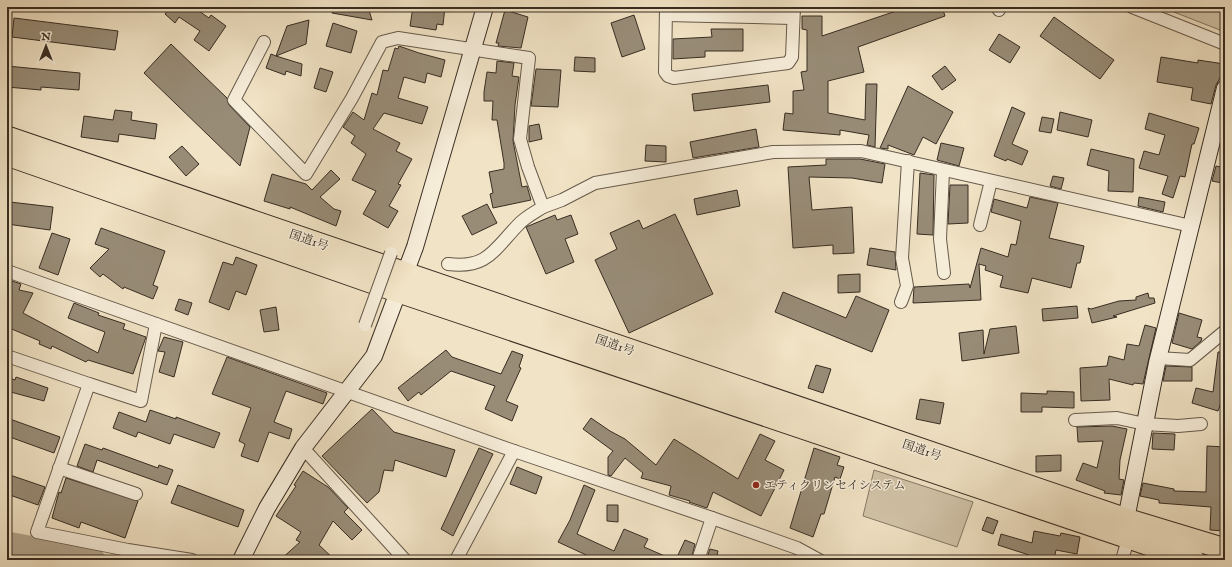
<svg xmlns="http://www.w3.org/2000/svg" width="1232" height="567" viewBox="0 0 1232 567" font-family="'IM FELL English','Noto Serif JP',serif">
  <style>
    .green { fill: #d2c4a9; stroke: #857866 }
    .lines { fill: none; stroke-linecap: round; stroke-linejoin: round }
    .river { stroke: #b2a58e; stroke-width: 25 }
    .building { fill: #988c77; stroke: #382d22 }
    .street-casing { stroke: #665a4b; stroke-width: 14 }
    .secondary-casing { stroke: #382d22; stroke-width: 18 }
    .highway-casing { stroke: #382d22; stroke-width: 23 }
    .street { stroke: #f6edd9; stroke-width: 12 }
    .secondary { stroke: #f6edd9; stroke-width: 16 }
    .highway { stroke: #f1e3c5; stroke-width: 21 }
    .street-bridge-casing { stroke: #665a4b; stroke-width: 14; stroke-linecap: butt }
    .street-bridge { stroke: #f6edd9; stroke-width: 12 }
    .poi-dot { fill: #8f2418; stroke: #f6edd9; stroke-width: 1.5 }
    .labels { text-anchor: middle; stroke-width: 3; stroke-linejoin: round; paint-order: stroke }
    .street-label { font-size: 12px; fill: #382d22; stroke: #f6edd9 }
    .poi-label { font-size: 12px; fill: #382d22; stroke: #f6edd9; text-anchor: start }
  </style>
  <rect width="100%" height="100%" fill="#f1e3c5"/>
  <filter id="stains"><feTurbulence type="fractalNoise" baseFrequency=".005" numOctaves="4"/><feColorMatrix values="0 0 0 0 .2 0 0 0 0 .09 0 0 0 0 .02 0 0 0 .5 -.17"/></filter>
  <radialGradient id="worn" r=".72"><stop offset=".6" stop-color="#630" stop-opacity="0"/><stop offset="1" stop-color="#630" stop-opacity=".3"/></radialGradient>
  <g class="green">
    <path d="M1161,7H1225V32Z"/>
    <path d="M874,470L973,502L957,547L863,516Z"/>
  </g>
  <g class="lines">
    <path class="river" d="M7,544L93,560"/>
  </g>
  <g class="building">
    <path d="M164,7H193L209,18L211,15L226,26L209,51L194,40L200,31L179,17L175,23L165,14L168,10Z"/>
    <path d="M333,7H368L372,20L332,13Z"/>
    <path d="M413,7H445L443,25L437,24L436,30L410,26Z"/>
    <path d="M908,7H942L945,16L858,47L864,72L828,81V113L865,120L866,84H877L875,147L867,145L869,135L840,130V135L783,130L785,113L793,114V91L804,90L801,72L807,71V30L802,29V16H822V36Z"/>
    <path d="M505,10L528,17L521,48L498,46L499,43H496Z"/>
    <path d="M634,15L645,49L622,57L611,23Z"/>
    <path d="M1054,17L1114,60L1100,79L1040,36Z"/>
    <path d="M14,18L118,31L115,50L12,37Z"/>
    <path d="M309,20L306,44L276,56L302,64L301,76L286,71L285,75L266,68L271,54L276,56L287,26Z"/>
    <path d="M333,23L357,31L351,53L326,46Z"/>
    <path d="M711,29H743V51H705V57L673,59V39L712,37Z"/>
    <path d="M999,34L1020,47L1010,63L989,50Z"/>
    <path d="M171,44L227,98L229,105L250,127L240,166L144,73Z"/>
    <path d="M399,46L419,53L445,60L441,77L427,73L425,83L404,77L398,98L428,107L422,124L384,113L373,129L400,143L396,151L412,159L398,184L401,185L389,206L398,211L388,228L363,214L376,191L352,180L366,154L351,143L355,136L343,127L353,112L364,120L372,93L377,95L383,70L388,71L395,48L398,49Z"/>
    <path d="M575,57L595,58V72L574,71Z"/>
    <path d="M1161,57L1198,63V60L1224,64L1223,76H1221L1216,85L1211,104L1191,100L1193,88L1157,82Z"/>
    <path d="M497,61L514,63L512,76L519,77L515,105L513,141L522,187L527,186L531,200L493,208L490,194L493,193L489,172L504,169V163L497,120H492L493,101H484V92L487,72L496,73Z"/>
    <path d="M7,66L80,73L79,90L41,87V90L7,87Z"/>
    <path d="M945,66L956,80L942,90L932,76Z"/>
    <path d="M320,68L333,72L326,92L314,88Z"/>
    <path d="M536,69L561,70L558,107L531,106Z"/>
    <path d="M768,85L770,102L694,111L692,94Z"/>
    <path d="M908,86L953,112L936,144L923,137L914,155L888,145V149L880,148Z"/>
    <path d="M1012,107L1025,113L1012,144L1028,151L1022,165L1007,159L1006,161L994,156Z"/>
    <path d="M115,110L132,112L131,120L157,124L155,139L119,134L118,142L81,137L84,116L113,120Z"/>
    <path d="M1060,112L1092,120L1088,137L1057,130Z"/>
    <path d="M1149,113L1199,128L1194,144H1192L1185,177L1180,176L1173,198L1162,194L1168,176L1139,168L1144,151L1159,155L1165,135L1145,129Z"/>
    <path d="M1042,117L1054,119L1051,133L1039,131Z"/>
    <path d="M539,124L542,139L529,142V126Z"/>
    <path d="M756,129L759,147L693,158L690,142Z"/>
    <path d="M941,143L964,148L959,166L937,160Z"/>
    <path d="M646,145L666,146V162L645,161Z"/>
    <path d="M182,146L199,164L186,176L169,157Z"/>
    <path d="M1091,149L1134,159L1133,192L1108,191L1109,171L1087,165Z"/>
    <path d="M826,159H860L885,164L882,183L852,178L809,177L812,210L852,207L854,253L833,254V245L793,248L788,167L826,165Z"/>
    <path d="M1216,166L1225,168L1222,183L1212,181Z"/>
    <path d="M331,170L340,179L320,197L334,209L341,211L336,226L290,207V209L264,201L272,174L306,184L312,190Z"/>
    <path d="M920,173L934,175L933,235L917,234Z"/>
    <path d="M1053,176L1064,178L1061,189L1050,186Z"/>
    <path d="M950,185H968V223L948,224Z"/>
    <path d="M737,190L740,206L697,215L694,199Z"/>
    <path d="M1030,197L1058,203L1049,238L1084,246L1080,263H1077L1071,288L1032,278L1028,293L1000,287L1003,276L985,270L986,266L979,264L981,300L913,303L914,287L969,284L970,288L981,248L1008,257L1011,244L1016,245L1021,221L991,212L994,199L1027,208Z"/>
    <path d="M1139,197L1165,202L1163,212L1138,206Z"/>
    <path d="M10,202L53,207L50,230L7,224Z"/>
    <path d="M487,204L497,223L472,235L462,216Z"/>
    <path d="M675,214L713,294L629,333L595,260L617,249L610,233L639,220L643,229Z"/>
    <path d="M555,215L557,220L571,215L578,234L565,239L574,262L546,274L526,227Z"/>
    <path d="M101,228L165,251L153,285L158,287L153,299L124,287L123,289L103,274L100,277L90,268L109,249L95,244Z"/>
    <path d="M52,233L70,239L58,275L39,268Z"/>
    <path d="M870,248L895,252L896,270L867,265Z"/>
    <path d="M236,257L257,265L246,295L236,291L229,310L209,302L223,262L233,265Z"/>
    <path d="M860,274V292L838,293V275Z"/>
    <path d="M9,280L21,284L19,290L33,293L23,313L98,353L105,332L68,318L74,303L99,313L98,315L125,324L123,329L146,337L133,374L88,360L86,362L52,346L51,349L39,344L40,341L7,327V285Z"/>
    <path d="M783,292L846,318L856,296L889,310L872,352L775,312Z"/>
    <path d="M1148,293L1149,298H1154L1155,303L1113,316L1117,317L1092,323L1088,308L1091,309L1119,301L1136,300V297Z"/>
    <path d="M179,299L192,303L188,315L175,310Z"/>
    <path d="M1077,306L1078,318L1043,321L1042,309Z"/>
    <path d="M276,307L279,330L264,332L260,310Z"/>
    <path d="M1179,313L1202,320L1197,337L1202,338L1201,341L1192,349L1172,343Z"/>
    <path d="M1145,325L1156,328L1143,384L1134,383L1133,385L1109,379L1110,400L1081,401L1080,368L1107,366L1109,356L1124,360L1127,344L1139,346Z"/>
    <path d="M1016,326L1019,353L962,361L959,333L983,330L984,354L990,329Z"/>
    <path d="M164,337L183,342L174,377L159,372L165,352L158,351Z"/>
    <path d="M446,350L452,357L501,374L512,351L523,355L519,367L521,368L506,401L518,406L512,421L485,409L495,386L451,371L421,395L419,392L408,401L398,388Z"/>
    <path d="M1218,352H1225V392L1218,411L1192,403L1196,388L1213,392Z"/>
    <path d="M227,357L327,393L323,404L286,391L274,422L292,429L289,439L269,432L258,462L241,456L245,444L239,441L251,408L212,394Z"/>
    <path d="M816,365L831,369L823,393L808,388Z"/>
    <path d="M1166,366L1192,367V381H1163Z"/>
    <path d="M7,377L15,380L16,377L48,388L44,401L7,391Z"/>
    <path d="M1047,391L1074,392V408L1042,407V412H1021V393L1047,394Z"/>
    <path d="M920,399L944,403L940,424L916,419Z"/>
    <path d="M372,409L394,432L455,450L446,477L395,460L393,471L384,470L379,492L367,503L322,456Z"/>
    <path d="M150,410L176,419V417L220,433L214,448L174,434L170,444L138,432L136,437L113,428L119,412L146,422Z"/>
    <path d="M7,418L60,437L54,453L7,436Z"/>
    <path d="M591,418L610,431L625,439L656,465L674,439L738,479L760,434L775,441L765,460L784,470L761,516L713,492L707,508L689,502L690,501L669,495L671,486L641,478L643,473L625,458L611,476L608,475V457L613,451L583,429Z"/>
    <path d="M1112,426L1127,429L1120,460L1119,479L1124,480L1121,495L1104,493L1105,491L1076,480L1083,463L1097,468L1103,441L1078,442L1077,427Z"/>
    <path d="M1153,433L1175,434L1174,450L1152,449Z"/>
    <path d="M85,444L102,450L103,448L158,468L159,465L173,470L167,485L97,460L93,472L77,466Z"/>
    <path d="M1207,446L1225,447V531L1210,530L1211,507L1159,503V500L1140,496L1143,483L1174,489V491L1206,492Z"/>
    <path d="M479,448L493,454L453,536L441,529Z"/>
    <path d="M814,448L840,457L837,465L844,467L840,479L835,477L824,514H821L813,537L790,528Z"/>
    <path d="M1061,455V471L1036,472V456Z"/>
    <path d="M517,467L542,477L536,494L510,484Z"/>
    <path d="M303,471L328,487L348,508L344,512L362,530L352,540L333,521L319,545L335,560H280L300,542L296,540L301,532L276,516L296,486L294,485Z"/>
    <path d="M7,474L45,487L38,505L7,494Z"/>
    <path d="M66,478L138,501L125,538L81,522L79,528L52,518L59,492L61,493Z"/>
    <path d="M178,485L244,510L238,527L171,503Z"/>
    <path d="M584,485L595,490L577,534L614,551L624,529L648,539L644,547L674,560H597L558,542L570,520Z"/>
    <path d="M607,505H618V522L607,521Z"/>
    <path d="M987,517L998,521L993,534L982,530Z"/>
    <path d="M1034,531L1060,536L1061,533L1080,537L1077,554L1056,550L1054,560H1028L1029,555L998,545L1001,534L1032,543Z"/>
    <path d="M685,540L695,544L691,560L678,555Z"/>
    <path d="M710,549L718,551L716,560H706Z"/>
  </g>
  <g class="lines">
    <defs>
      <g id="street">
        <path d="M666,7L665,72L668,76L674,78L788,63L792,57L794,7"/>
        <path d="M997,7L999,10"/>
        <path d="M1132,7L1225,44"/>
        <path d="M666,15L793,18"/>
        <path d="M264,42L234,100L306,174L352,98L382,42L398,38L529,58L520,139L528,167L543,207C534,213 525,217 518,225C494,250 487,269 448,264"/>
        <path d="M943,171L940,239L944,273"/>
        <path d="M543,207L562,200L595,183L773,152L861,151L1191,226"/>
        <path d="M980,225L991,181"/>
        <path d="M7,271L514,451L712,518L797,548L819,560"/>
        <path d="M901,302L907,286L902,258L908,161"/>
        <path d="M7,356L89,384L37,532L128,550L192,560"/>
        <path d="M1158,358L1190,360L1225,331"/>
        <path d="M89,384L141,401L156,324"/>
        <path d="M1075,420L1117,418L1145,424L1178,426L1201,424"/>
        <path d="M303,448L405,560"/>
        <path d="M59,468L136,494"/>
        <path d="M456,560L514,451"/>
        <path d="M698,560L712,518"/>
        <path d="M1122,560L1128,539"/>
      </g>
      <g id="secondary">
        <path d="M1126,519L1157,363L1225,88"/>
        <path d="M241,560L267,508L303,448L374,356L415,247L485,7"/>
      </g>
      <g id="highway">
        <path d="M7,137L1126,519L1225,549"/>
        <path d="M7,155L399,292L1194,560"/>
      </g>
    </defs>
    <use href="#street" class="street-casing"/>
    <use href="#secondary" class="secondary-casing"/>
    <use href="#highway" class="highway-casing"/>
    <use href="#street" class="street"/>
    <use href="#secondary" class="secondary"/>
    <use href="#highway" class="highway"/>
    <defs>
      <path id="street-bridge" d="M365,325L391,253"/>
    </defs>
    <use href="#street-bridge" class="street-bridge-casing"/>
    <use href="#street-bridge" class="street-bridge"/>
  </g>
  <circle class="poi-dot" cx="756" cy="485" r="4"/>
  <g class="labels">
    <g class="street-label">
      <text transform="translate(309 240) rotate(19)" y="4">国道1号</text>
      <text transform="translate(615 345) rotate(19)" y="4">国道1号</text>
      <text transform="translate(922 450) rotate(19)" y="4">国道1号</text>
    </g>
    <g class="poi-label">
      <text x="764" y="489">エティクリンセイシステム</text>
    </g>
  </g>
  <rect width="1232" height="567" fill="none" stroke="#f1e3c5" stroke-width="24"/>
  <rect x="8" y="8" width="1216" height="551" fill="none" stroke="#382d22" stroke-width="2"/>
  <rect x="12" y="12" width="1208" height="543" fill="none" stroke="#382d22"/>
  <g transform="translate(46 46)" stroke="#f6edd9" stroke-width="3" paint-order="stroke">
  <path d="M0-3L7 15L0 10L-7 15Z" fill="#382d22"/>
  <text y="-6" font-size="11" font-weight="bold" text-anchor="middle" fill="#382d22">N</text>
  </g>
  <rect width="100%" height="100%" filter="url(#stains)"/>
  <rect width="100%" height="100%" fill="url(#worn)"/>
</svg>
